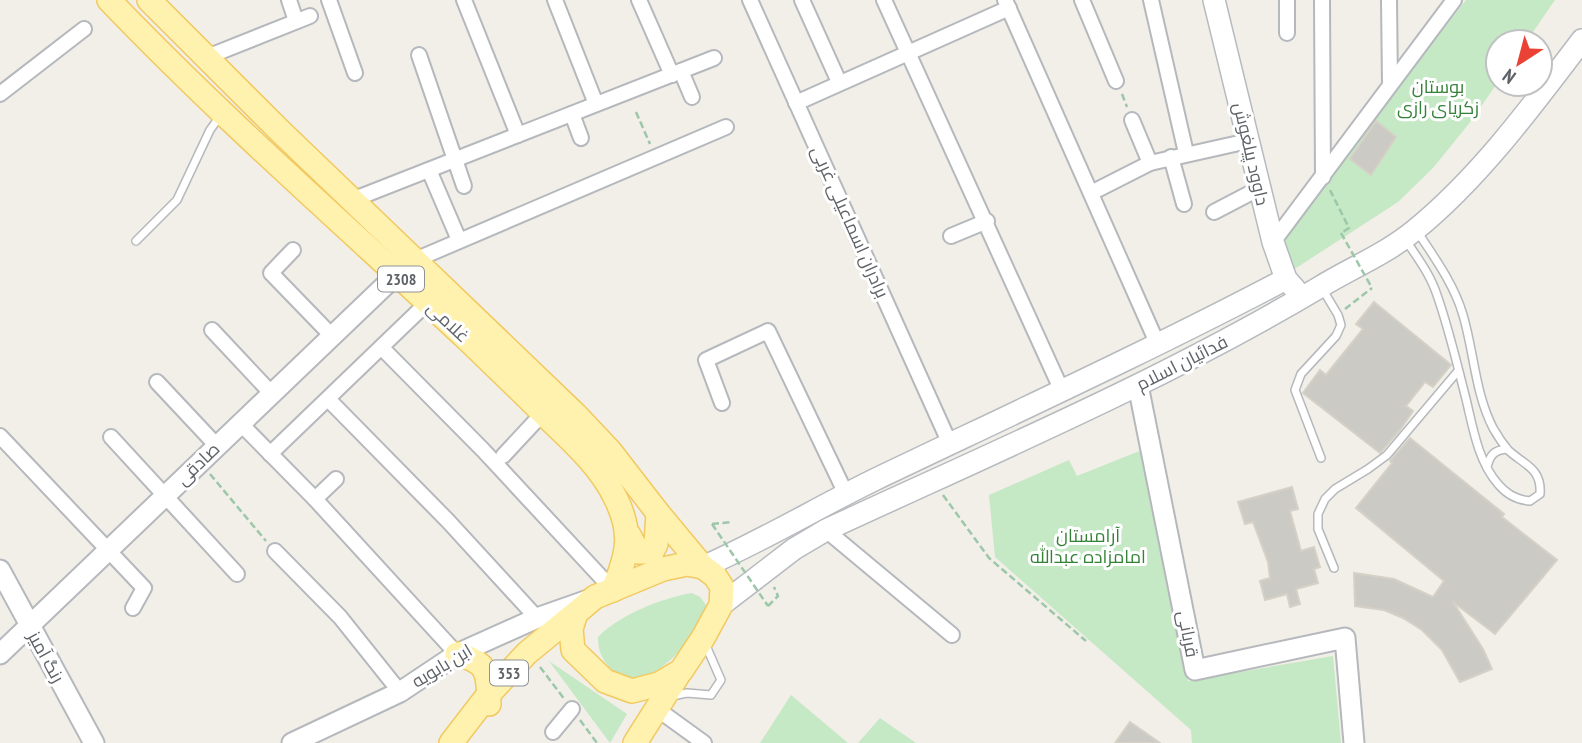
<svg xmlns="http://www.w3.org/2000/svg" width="1582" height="743" viewBox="0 0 1582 743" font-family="'PT Sans Narrow',Cairo,sans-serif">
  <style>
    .green { fill: #c5e8c5 }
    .building { fill: #cccac5; stroke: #d6d1c6; stroke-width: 2 }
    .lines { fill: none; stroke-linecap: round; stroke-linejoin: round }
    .service-casing { stroke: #b5b8bc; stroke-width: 10 }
    .minor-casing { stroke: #b5b8bc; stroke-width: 18 }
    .tertiary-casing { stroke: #b5b8bc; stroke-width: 23 }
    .secondary-casing { stroke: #b6babf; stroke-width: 24 }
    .primary-casing { stroke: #f2c960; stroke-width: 26 }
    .path { stroke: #9cc7a9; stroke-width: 2.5; stroke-dasharray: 7 3.5; stroke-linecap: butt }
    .service { stroke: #fff; stroke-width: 7 }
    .minor { stroke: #fff; stroke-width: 14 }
    .tertiary { stroke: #fff; stroke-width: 19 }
    .secondary { stroke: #fff; stroke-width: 21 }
    .primary { stroke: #fff2af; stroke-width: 23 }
    .path-bridge { stroke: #9cc7a9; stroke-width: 2.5; stroke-dasharray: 7 3.5; stroke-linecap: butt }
    .labels { text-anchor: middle; stroke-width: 6; stroke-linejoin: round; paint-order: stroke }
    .shield { fill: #fff; stroke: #8f9295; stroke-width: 2 }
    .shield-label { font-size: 16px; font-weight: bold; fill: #5f6368 }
    .park-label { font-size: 18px; fill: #348238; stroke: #fff }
    .street-label { font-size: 18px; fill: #5f6368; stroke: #fff }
  </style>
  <rect width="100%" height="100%" fill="#f1efe8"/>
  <g class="green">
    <path d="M1466,0H1555L1526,42H1498V82L1471,121L1433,168L1398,202L1293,270L1282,236Z"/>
    <path d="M1142,450L1188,681L1333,656L1341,743H1192L1191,730L995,557L989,495L1069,460L1077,476Z"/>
    <path d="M692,593L700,597L706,605C699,637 643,705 609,667C601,657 598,650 598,637C619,615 662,598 692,593Z"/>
    <path d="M549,661L627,714L610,743Z"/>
    <path d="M791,695L848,743H760Z"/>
    <path d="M880,718L916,743H858Z"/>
  </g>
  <g class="building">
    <path d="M1376,121L1396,137L1371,175L1350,159Z"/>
    <path d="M1374,302L1451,365L1433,387L1425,382L1406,406L1413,411L1400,430L1380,453L1303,393L1320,370L1326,375L1363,329L1356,324Z"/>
    <path d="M1410,438L1504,514L1502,517L1557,560L1495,634L1453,602L1483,649L1492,669L1460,682L1442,650L1422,630L1403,618L1384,610L1355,606L1354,573L1394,579L1433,597L1444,581L1356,508L1392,463L1390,461Z"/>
    <path d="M1292,487L1298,509L1290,511L1301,551L1314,547L1320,567L1314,569L1318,583L1296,589L1300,604L1290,607L1287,594L1265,600L1260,581L1270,578L1268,562L1253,522L1245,524L1238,502Z"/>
    <path d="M1130,722L1160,743H1115Z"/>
  </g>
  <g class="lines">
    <defs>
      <g id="service">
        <path d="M1405,239C1417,257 1430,274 1437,295C1449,329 1457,364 1466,399C1473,428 1478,461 1498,484C1507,495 1517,500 1530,501L1540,494C1542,468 1524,465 1508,450C1503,444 1497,435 1493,428C1475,393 1474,352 1463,315C1454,284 1434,257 1417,231"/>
        <path d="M136,241L177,200L210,130L221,115"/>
        <path d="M1321,458L1295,390L1301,374L1336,336L1341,325L1338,315L1323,290"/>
        <path d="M1487,467C1490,455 1494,450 1507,449"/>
        <path d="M1334,568L1318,529V514L1325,499L1335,489L1368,469L1387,455L1458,371"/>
        <path d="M677,695L687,693L711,695L721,680L707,648"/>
      </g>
      <g id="minor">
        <path d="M289,0L296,21"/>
        <path d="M329,0L355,73"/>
        <path d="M464,0L518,135"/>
        <path d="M555,0L596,104"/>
        <path d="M639,0L672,75"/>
        <path d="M750,0L950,444"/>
        <path d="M802,0L839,82"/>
        <path d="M884,0L1062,391"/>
        <path d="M1005,0L1158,345"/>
        <path d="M1082,0L1116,81"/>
        <path d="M1151,0L1186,153"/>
        <path d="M1287,0V33"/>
        <path d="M1322,0L1323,177"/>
        <path d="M1389,0L1390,84"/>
        <path d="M419,55L464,186"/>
        <path d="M207,57L310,16"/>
        <path d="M681,71L692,97"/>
        <path d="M0,94L84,29"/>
        <path d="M796,103L1009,8"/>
        <path d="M572,114L581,138"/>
        <path d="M1132,120L1150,163"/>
        <path d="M1171,157L1184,204"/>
        <path d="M429,170L459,240"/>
        <path d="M1091,193L1150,163L1248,141"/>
        <path d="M352,200L714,58"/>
        <path d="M1214,212L1258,189"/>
        <path d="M951,236L987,221"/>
        <path d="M1273,242L1454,0"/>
        <path d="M293,250L271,273L332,336"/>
        <path d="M415,260L726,127"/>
        <path d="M212,330L272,394"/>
        <path d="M382,348L483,450L613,590"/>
        <path d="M157,382L217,446"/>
        <path d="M328,399L448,521L537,618"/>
        <path d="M722,403L706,360L768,331L846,494"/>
        <path d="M241,424L315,499L457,654"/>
        <path d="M0,436L144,588L133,608"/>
        <path d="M111,437L237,574"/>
        <path d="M270,454L427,303"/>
        <path d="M503,456L543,413"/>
        <path d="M315,499L336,479"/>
        <path d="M826,530L952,635"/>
        <path d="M275,551L340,617L400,692"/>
        <path d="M664,714L704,743"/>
        <path d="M553,732L572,709"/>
      </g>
      <g id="tertiary">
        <path d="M1138,385L1195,670L1345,638L1354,743"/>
        <path d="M0,570L94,743"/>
        <path d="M0,654L396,275"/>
        <path d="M292,743L400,692L457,654L537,618L588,600"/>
      </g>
      <g id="secondary">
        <path d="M1214,0L1273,242L1286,279L1295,289"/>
        <path d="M703,567C762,541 817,508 874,480C1012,414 1151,350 1286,279"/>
        <path d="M721,605L794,549L826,530C992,453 1162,381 1320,287C1351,268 1386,254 1415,230C1479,178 1532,106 1582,40"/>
      </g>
      <g id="primary">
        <path d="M109,0C223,119 348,228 468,340C495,366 522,392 548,418C573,442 601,467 616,499C633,534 628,554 613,590"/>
        <path d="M149,0L279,130L575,414L610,451L658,513L703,567L715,576L722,587L721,605L703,638L681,671L659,684L632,691L605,681L573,650L571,629L576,613L595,597L663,569L687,564L703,567"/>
        <path d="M629,535L638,552H652L656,544L658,513"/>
        <path d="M457,654C490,663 488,674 489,704"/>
        <path d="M451,743L488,695L527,653L576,613"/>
        <path d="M635,743L678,675"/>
      </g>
    </defs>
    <use href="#service" class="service-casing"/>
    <use href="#minor" class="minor-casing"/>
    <use href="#tertiary" class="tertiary-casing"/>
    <use href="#secondary" class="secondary-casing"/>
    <use href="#primary" class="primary-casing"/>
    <g class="path">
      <path d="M1122,94L1127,107"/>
      <path d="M636,112L650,144"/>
      <path d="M1330,190L1349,228L1341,233"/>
      <path d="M1345,309L1372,288"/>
      <path d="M210,474L266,541"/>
      <path d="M943,495L989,558L1086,641"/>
      <path d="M712,524L732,522"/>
      <path d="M768,606L778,596L774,587"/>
      <path d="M540,667L565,700"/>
      <path d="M580,720L597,743"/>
    </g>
    <use href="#service" class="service"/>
    <use href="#minor" class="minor"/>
    <use href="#tertiary" class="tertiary"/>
    <use href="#secondary" class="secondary"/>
    <use href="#primary" class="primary"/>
    <g class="path-bridge">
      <path d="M1341,233L1372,288"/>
      <path d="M712,524L768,606"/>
    </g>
  </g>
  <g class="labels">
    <g class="shield">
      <rect x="378" y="266.5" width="46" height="25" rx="5"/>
      <rect x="490" y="660.5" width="38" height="25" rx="5"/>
    </g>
    <g class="shield-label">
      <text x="401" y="285">2308</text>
      <text x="509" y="679">353</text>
    </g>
    <g class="park-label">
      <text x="1438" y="93">بوستان<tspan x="1438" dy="21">زکریای رازی</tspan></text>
      <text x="1088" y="542">آرامستان<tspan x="1088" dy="21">امامزاده عبدالله</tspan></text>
    </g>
    <g class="street-label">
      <text transform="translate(1251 154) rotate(77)" y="6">داوود پیلغوش</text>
      <text transform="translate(850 222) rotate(66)" y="6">برادران اسماعیلی غربی</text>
      <text transform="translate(448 322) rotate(43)" y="6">غلامی</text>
      <text transform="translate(1182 363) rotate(-27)" y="6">فدائیان اسلام</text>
      <text transform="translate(198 464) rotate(-44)" y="6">صادقی</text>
      <text transform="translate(1188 634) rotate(79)" y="6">قربانی</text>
      <text transform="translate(46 657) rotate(61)" y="6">رنگ آمیز</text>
      <text transform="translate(442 666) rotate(-31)" y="6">ابن بابویه</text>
    </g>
  </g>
  <g transform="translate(1519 63) rotate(216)"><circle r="33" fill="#ffffff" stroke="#bfc1c3" stroke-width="2"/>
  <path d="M0-5L12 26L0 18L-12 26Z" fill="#ea4335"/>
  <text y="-10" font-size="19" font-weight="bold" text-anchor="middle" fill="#5f6368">N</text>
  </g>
</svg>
